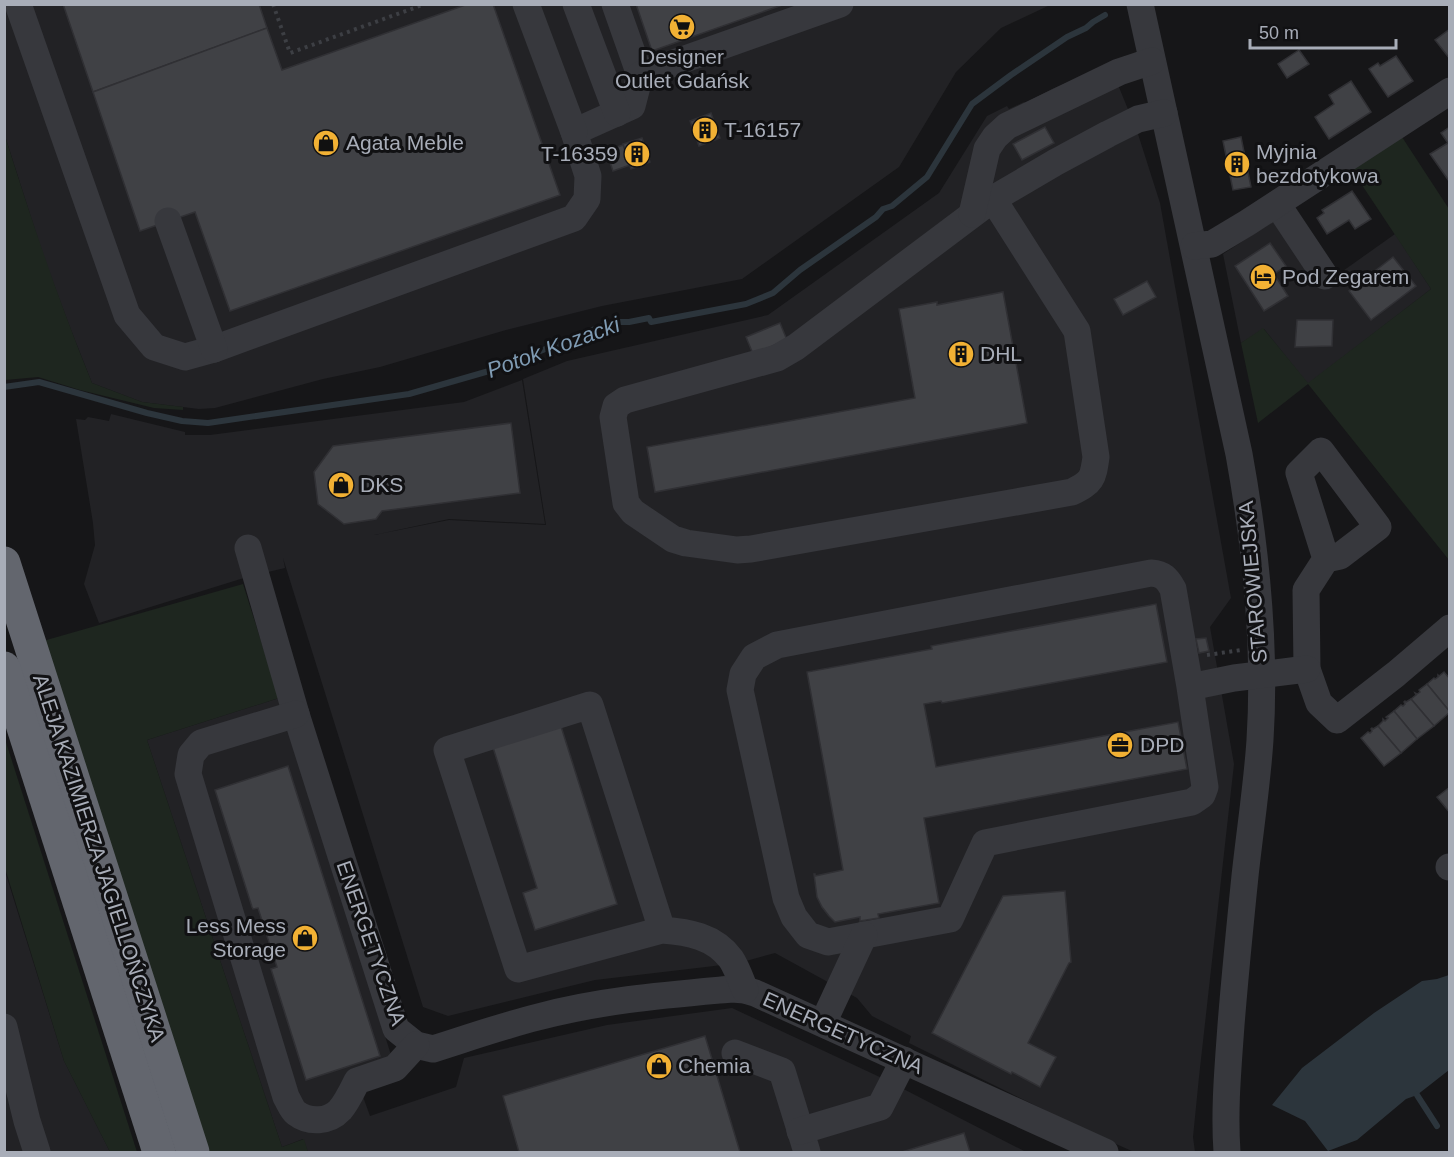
<svg xmlns="http://www.w3.org/2000/svg" width="1454" height="1157" viewBox="0 0 1454 1157" font-family="Arial,sans-serif">
  <style>
    .built { fill: #222225 }
    .green { fill: #1e261f }
    .water { fill: #2c353c }
    .lines { fill: none; stroke-linecap: round; stroke-linejoin: round }
    .stream { stroke: #2c353c; stroke-width: 6 }
    .building { fill: #404145; stroke: #303034; stroke-width: 1.5 }
    .path { stroke: #3d3f44; stroke-width: 4; stroke-dasharray: 3 4.5; stroke-linecap: butt }
    .minor { stroke: #37383d; stroke-width: 27 }
    .highway { stroke: #63666e; stroke-width: 33 }
    .labels { text-anchor: middle; stroke-width: 6; stroke-linejoin: round; paint-order: stroke }
    .poi-label { font-size: 21px; fill: #a8adb8; stroke: #111113; text-anchor: start }
    .street-label { font-size: 21px; fill: #a8adb8; stroke: #111113 }
    .water-label { font-size: 22px; font-style: italic; fill: #7f9bb3; stroke: #111113 }
  </style>
  <rect width="100%" height="100%" fill="#161618"/>
  <g class="built">
    <path d="M4,5H1050L1001,28L956,72L899,167L742,279L602,306L506,330L380,367L323,379L215,408L199,409L142,402L92,383L71,330L44,258L5,136Z"/>
    <path d="M1110,65L1138,134L1160,203L1231,598L1210,627L1234,764L1199,1077L1193,1137L1195,1152H1134L1087,1131L909,1043L911,1036L872,1016L857,998L775,953L746,961L714,966L595,980L448,1016L423,1007L283,558L285,568L247,577L99,623L84,584L95,545L93,523L76,419L85,420L88,417L109,421L111,414L185,432V435H210L464,402L522,380L545,524L449,519L374,535L449,520L546,525L523,379L567,361L768,315L939,193L987,116L1007,106L1009,109L1024,102L1025,103L1054,88Z"/>
    <path d="M1289,211L1333,278L1395,234L1431,289L1308,384L1264,329L1241,343L1223,254Z"/>
    <path d="M279,698L391,1055L364,1089L362,1094L370,1116L456,1087L464,1058L607,1025L732,1008L884,1079L1026,1152H308L303,1139L282,1147L147,740Z"/>
    <path d="M4,868L64,1061L110,1152H5Z"/>
  </g>
  <g class="green">
    <path d="M5,136C31,219 59,302 92,383L142,402L183,407V410L154,408L80,390L38,377L5,380Z"/>
    <path d="M1402,137L1449,209V560L1308,384L1258,423L1241,343L1263,328L1308,383L1431,289L1352,170Z"/>
    <path d="M243,584L279,698L147,740L282,1147L304,1139L308,1152H209L43,641Z"/>
    <path d="M4,736L137,1152H110L64,1061L5,868Z"/>
  </g>
  <path class="water" d="M1449,975V1070L1417,1095L1406,1099L1357,1140L1328,1151L1305,1121L1272,1105L1302,1068L1374,1013L1422,981L1437,979Z"/>
  <g class="lines">
    <g class="stream">
      <path d="M4,387L39,382L147,413L182,421L208,423L409,394L496,369L612,322H629L649,318L651,322L746,304L773,293L800,270L876,217L883,209L892,206L927,177L972,104L1011,75L1067,37L1086,28L1093,22L1105,15"/>
      <path d="M1417,1095L1437,1126"/>
    </g>
  </g>
  <g class="building">
    <path d="M63,4H259L267,28L93,92Z"/>
    <path d="M468,4H493L560,195L230,311L195,212L140,231L93,92L267,28L282,70Z"/>
    <path d="M636,4H785L652,51Z"/>
    <path d="M1450,29V59L1435,40Z"/>
    <path d="M1299,50L1309,64L1287,78L1278,64Z"/>
    <path d="M1396,56L1413,81L1388,97L1369,69L1378,63L1380,66Z"/>
    <path d="M1351,81L1371,112L1329,139L1315,117L1334,104L1329,95Z"/>
    <path d="M711,113L720,138L699,146L690,121Z"/>
    <path d="M1045,127L1054,143L1022,160L1013,144Z"/>
    <path d="M1450,127V180L1449,181L1430,154L1448,143L1441,133Z"/>
    <path d="M1241,137L1251,187L1233,190L1223,141Z"/>
    <path d="M642,138L650,162L631,169L623,144Z"/>
    <path d="M623,145L630,165L613,171L606,151Z"/>
    <path d="M1244,152L1245,159L1228,163L1227,156Z"/>
    <path d="M1352,191L1371,219L1355,229L1349,220L1327,234L1317,218L1324,213L1322,210Z"/>
    <path d="M1270,243L1286,266L1274,274L1288,296L1264,311L1235,266Z"/>
    <path d="M1393,257L1416,286L1371,320L1349,291Z"/>
    <path d="M1147,281L1156,297L1123,315L1114,299Z"/>
    <path d="M1003,292L1027,423L655,492L647,447L915,398L899,309L937,302V305Z"/>
    <path d="M1297,320H1333L1332,346L1295,347Z"/>
    <path d="M780,323L787,340L753,354L746,337Z"/>
    <path d="M511,423L520,493L382,511L376,519L344,524L318,504L314,472L333,446Z"/>
    <path d="M1156,604L1167,662L942,703L941,701L924,704L936,767L1178,722L1187,769L924,818L939,903L878,914L879,918L860,921V917L835,922L829,916L822,907L817,897L814,874H815V876L843,870L807,672L932,649L931,646Z"/>
    <path d="M1206,638L1209,651L1199,653L1196,639Z"/>
    <path d="M1444,672L1450,679V712L1427,684L1434,678L1435,679L1438,677V675L1439,676Z"/>
    <path d="M1427,684L1450,712L1434,726L1411,699L1416,695L1415,693L1417,694L1420,692L1419,690Z"/>
    <path d="M1411,699L1434,726L1417,739L1394,711L1401,705L1403,706L1405,704L1404,702L1405,701L1406,702Z"/>
    <path d="M1394,711L1417,739L1401,753L1378,726L1383,721V719L1385,721L1388,718L1386,717Z"/>
    <path d="M559,720L617,904L535,930L523,893L537,888L491,741Z"/>
    <path d="M1378,726L1401,753L1384,766L1361,738L1368,732L1370,733L1372,731L1371,729L1372,728L1373,729Z"/>
    <path d="M288,766L380,1056L306,1080L271,969L277,967L258,908L253,909L252,907L215,790Z"/>
    <path d="M1450,787V813L1437,797Z"/>
    <path d="M1065,891L1071,962L1069,963L1028,1043L1056,1057L1040,1087L1012,1072L1011,1074L932,1033L1003,896Z"/>
    <path d="M705,1036L740,1152H519L503,1096Z"/>
    <path d="M964,1133L970,1152H902Z"/>
  </g>
  <g class="lines">
    <g class="path">
      <path d="M273,4L290,53L425,4"/>
      <path d="M1207,655L1241,650"/>
    </g>
    <g class="minor">
      <path d="M18,4L127,315L154,347L185,357L214,349L574,218L587,199L588,176L574,132L632,106L640,75L615,4"/>
      <path d="M526,4L574,132"/>
      <path d="M576,4L617,113"/>
      <path d="M1140,4L1239,454C1256,548 1266,645 1260,740C1257,785 1250,830 1245,876C1240,925 1235,975 1231,1025C1228,1068 1224,1110 1227,1152"/>
      <path d="M640,75L840,4"/>
      <path d="M993,199L1077,331L1096,457C1093,479 1092,482 1072,492L751,549L737,550L686,543L673,539L633,512L626,503L613,417L616,406L625,400L777,358L796,347L993,199L1056,162L1108,134L1138,119L1164,113"/>
      <path d="M1277,204L1325,276"/>
      <path d="M972,214L987,149L995,137L1007,126L1119,72L1152,61"/>
      <path d="M168,221L214,349"/>
      <path d="M1194,246L1212,244L1247,223L1450,91"/>
      <path d="M248,548L296,714L396,1029L416,1045L433,1049C468,1038 502,1026 538,1017C602,1000 666,995 732,989L745,990L755,993L1105,1152"/>
      <path d="M1326,559L1340,556L1378,527L1321,451L1299,473L1326,559L1306,590L1307,669L1319,703L1337,720L1396,674L1450,628"/>
      <path d="M1190,687L1205,787L1202,795L1192,802L985,843L950,919L828,942L808,935L794,917L786,898L740,690L743,674L754,657L777,645L1151,573C1163,574 1167,578 1173,589L1190,687L1234,678L1307,669"/>
      <path d="M296,714L201,743L191,755L188,774L286,1097C289,1102 292,1110 296,1113C309,1123 329,1122 340,1110C347,1102 352,1091 357,1081L395,1068L416,1045"/>
      <path d="M1449,867H1450"/>
      <path d="M662,930L518,969L447,750L590,705L662,930C688,932 714,936 731,959C737,968 741,980 745,990"/>
      <path d="M823,1023L864,935"/>
      <path d="M4,1027L27,1121L37,1152"/>
      <path d="M735,1053L782,1071L807,1152"/>
      <path d="M800,1131L880,1107L904,1060"/>
    </g>
    <g class="highway">
      <path d="M4,563L193,1152"/>
      <path d="M4,668L159,1152"/>
    </g>
  </g>
  <defs>
    <symbol id="supermarket-disc" viewBox="-11 -11 22 22"><circle r="9.5" fill="#f2b134" stroke="#111113"/><path d="M-6-5.5h2.5l.6 2H6L4.5 2H-2.5L-4.4-4H-6ZM-1.5 3.2a1.3 1.3 0 1 0 .1 0ZM3 3.2a1.3 1.3 0 1 0 .1 0Z" fill="#111"/></symbol>
    <symbol id="building-disc" viewBox="-11 -11 22 22"><circle r="9.5" fill="#f2b134" stroke="#111113"/><path d="M-4-6H4V6H1V3H-1V6H-4ZM-2.5-4.3h1.7v1.8h-1.7ZM.8-4.3h1.7v1.8H.8ZM-2.5-1h1.7V.8h-1.7ZM.8-1h1.7V.8H.8Z" fill="#111"/></symbol>
    <symbol id="shop-disc" viewBox="-11 -11 22 22"><circle r="9.5" fill="#f2b134" stroke="#111113"/><path d="M-5-2.5h2.3a2.7 3.5 0 0 1 5.4 0H5L5.5 6h-11ZM-1.5-2.5h3a1.5 2.3 0 0 0-3 0Z" fill="#111"/></symbol>
    <symbol id="hotel-disc" viewBox="-11 -11 22 22"><circle r="9.5" fill="#f2b134" stroke="#111113"/><path d="M-6-4.5h1.5V1H6V5H4.5V3h-9V5H-6ZM-4 0a1.8 1.8 0 1 1 3.6 0ZM.5 0V-2.5h3Q6-2.5 6 0Z" fill="#111"/></symbol>
    <symbol id="office-disc" viewBox="-11 -11 22 22"><circle r="9.5" fill="#f2b134" stroke="#111113"/><path d="M-6-3h4V-5.5h4V-3h4V5H-6ZM-1-4.5V-3h2v-1.5ZM-6 0V1H6V0Z" fill="#111"/></symbol>
  </defs>
  <g fill-rule="evenodd">
    <use href="#supermarket-disc" x="667" y="12" width="30" height="30"/>
    <use href="#building-disc" x="690" y="115" width="30" height="30"/>
    <use href="#shop-disc" x="311" y="128" width="30" height="30"/>
    <use href="#building-disc" x="622" y="139" width="30" height="30"/>
    <use href="#building-disc" x="1222" y="149" width="30" height="30"/>
    <use href="#hotel-disc" x="1248" y="262" width="30" height="30"/>
    <use href="#building-disc" x="946" y="339" width="30" height="30"/>
    <use href="#shop-disc" x="326" y="470" width="30" height="30"/>
    <use href="#office-disc" x="1105" y="730" width="30" height="30"/>
    <use href="#shop-disc" x="290" y="923" width="30" height="30"/>
    <use href="#shop-disc" x="644" y="1051" width="30" height="30"/>
  </g>
  <g class="labels">
    <g class="poi-label">
      <text x="682" y="64" text-anchor="middle">Designer<tspan x="682" dy="24">Outlet Gdańsk</tspan></text>
      <text x="724" y="137">T-16157</text>
      <text x="346" y="150">Agata Meble</text>
      <text x="1256" y="159">Myjnia<tspan x="1256" dy="24">bezdotykowa</tspan></text>
      <text x="618" y="161" text-anchor="end">T-16359</text>
      <text x="1282" y="284">Pod Zegarem</text>
      <text x="980" y="361">DHL</text>
      <text x="360" y="492">DKS</text>
      <text x="1140" y="752">DPD</text>
      <text x="286" y="933" text-anchor="end">Less Mess<tspan x="286" dy="24">Storage</tspan></text>
      <text x="678" y="1073">Chemia</text>
    </g>
    <g class="street-label">
      <text transform="translate(1253 582) rotate(-95)" y="7">STAROWIEJSKA</text>
      <text transform="translate(99 858) rotate(72)" y="7">ALEJA KAZIMIERZA JAGIELLOŃCZYKA</text>
      <text transform="translate(371 943) rotate(71)" y="7">ENERGETYCZNA</text>
      <text transform="translate(843 1033) rotate(24)" y="7">ENERGETYCZNA</text>
    </g>
    <g class="water-label">
      <text transform="translate(553 347) rotate(-20)" y="8">Potok Kozacki</text>
    </g>
  </g>
  <rect width="1454" height="1157" fill="none" stroke="#a8adb8" stroke-width="12"/>
  <path d="M1250 39v9h146v-9" fill="none" stroke="#a8adb8" stroke-width="3"/>
  <text x="1259" y="39" font-size="18" fill="#a8adb8" stroke="#111113" stroke-width="4.5" paint-order="stroke">50 m</text>
</svg>
